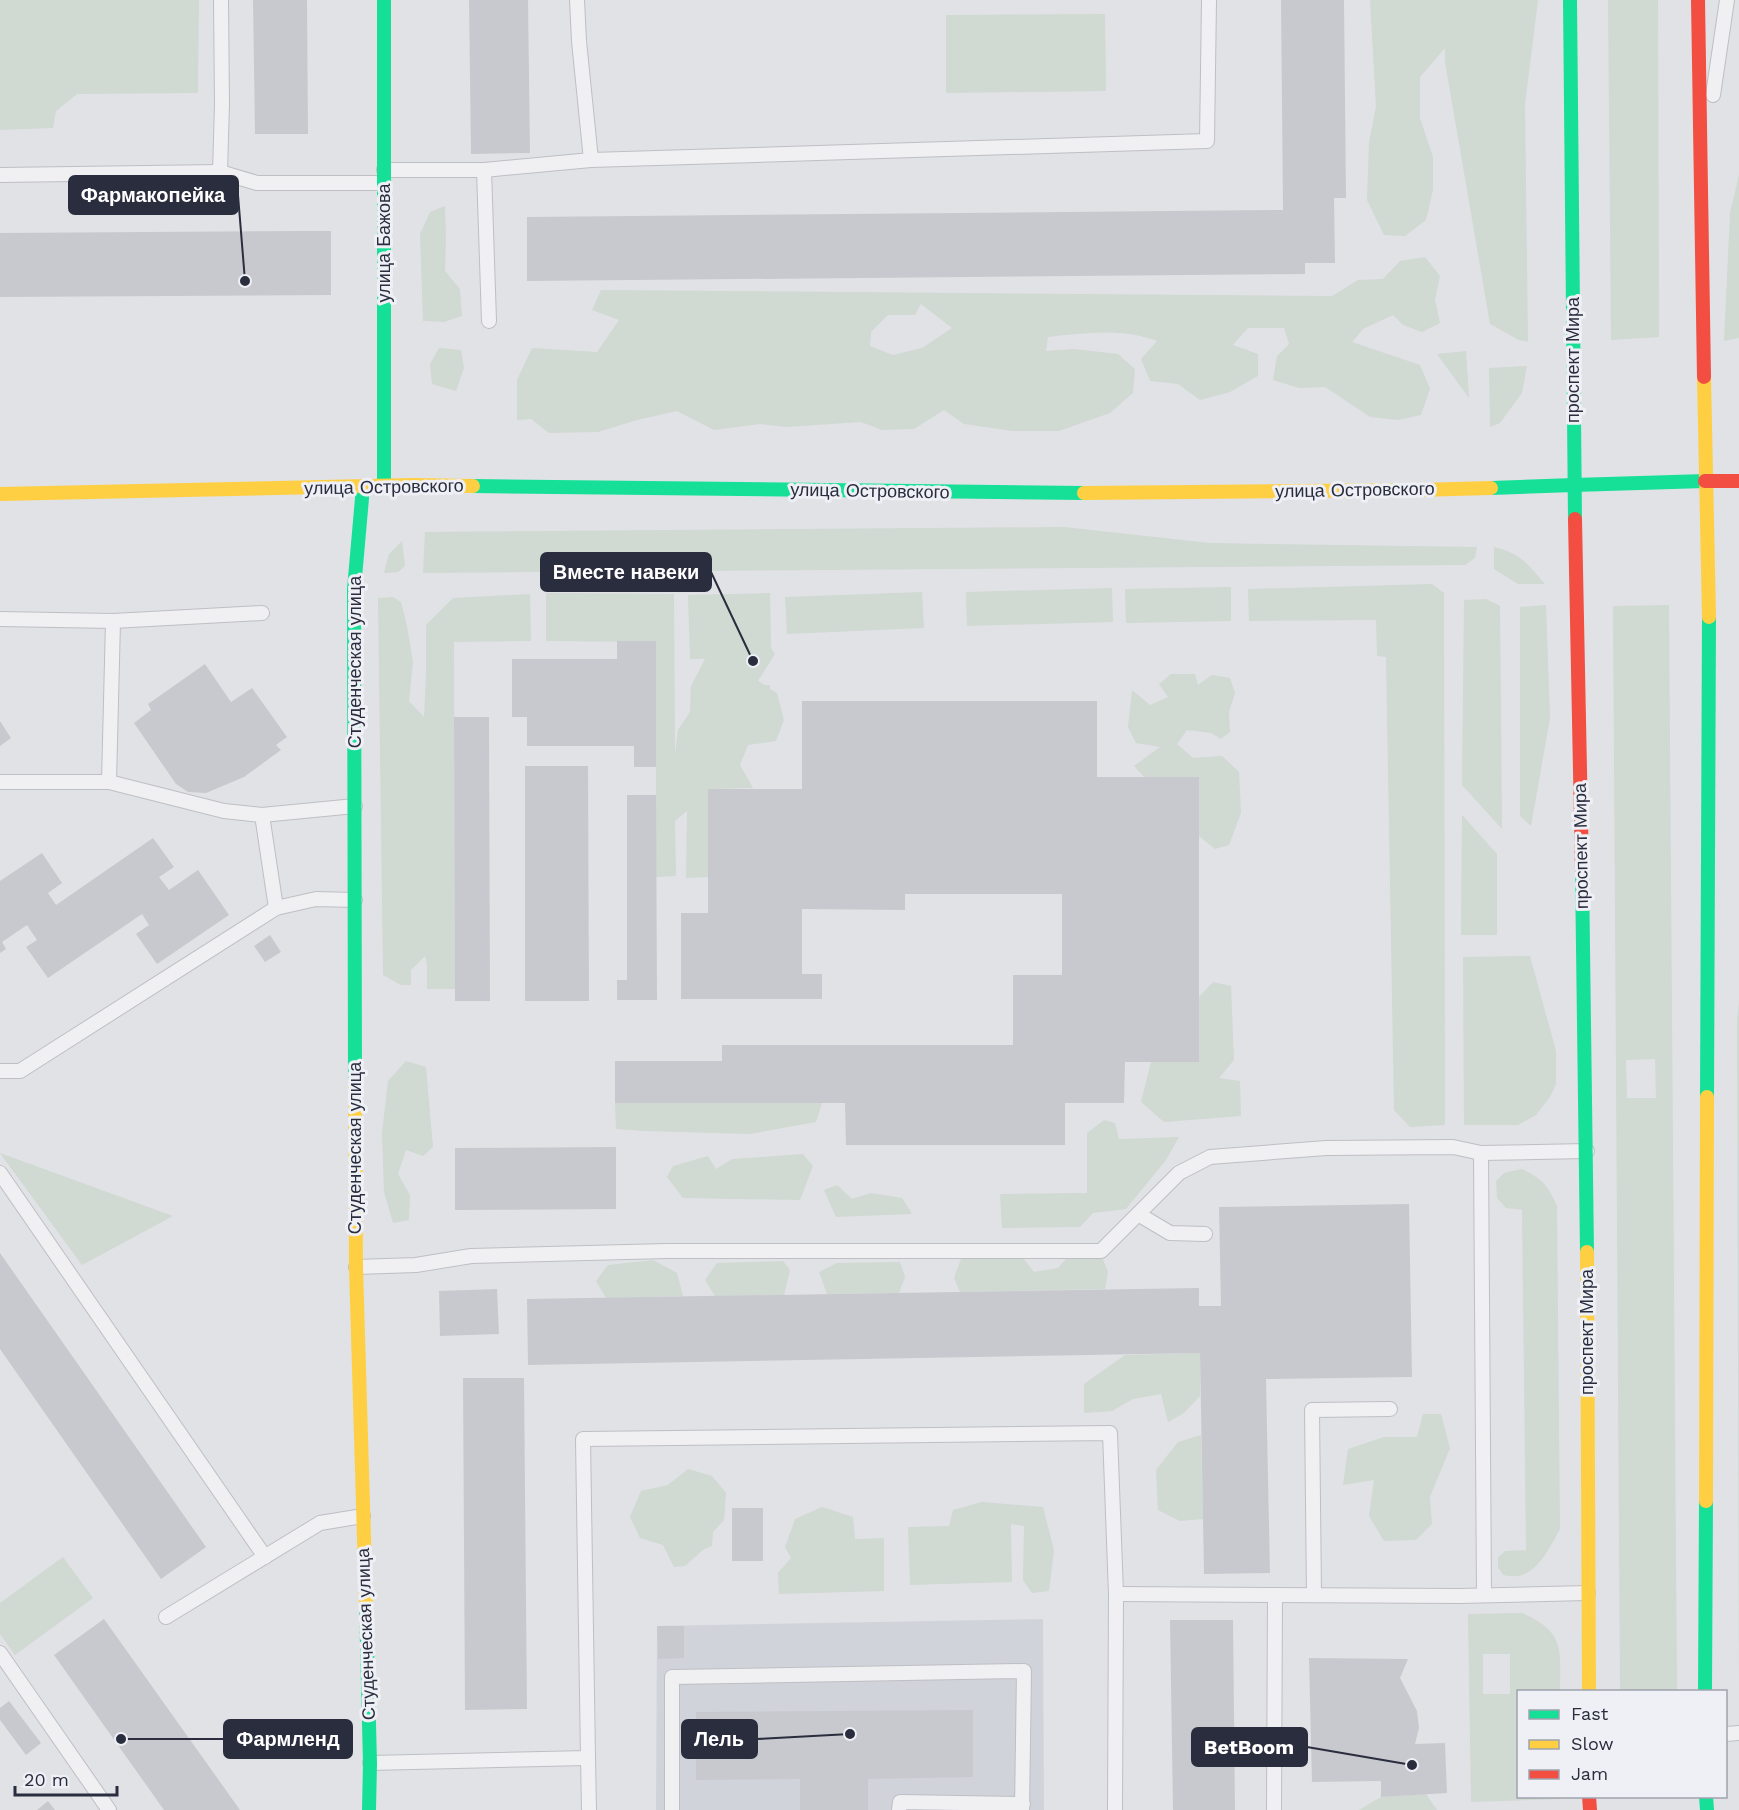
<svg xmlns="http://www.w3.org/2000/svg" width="1739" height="1810" viewBox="0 0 1739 1810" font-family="'Work Sans',sans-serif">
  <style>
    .built { fill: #d1d3da }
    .green { fill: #d0d9d2; fill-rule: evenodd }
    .building { fill: #c8c9ce }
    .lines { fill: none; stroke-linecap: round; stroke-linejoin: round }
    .lane-casing { stroke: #bebfc3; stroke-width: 16 }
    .lane { stroke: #f0f0f3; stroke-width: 14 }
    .fast { stroke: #16e098; stroke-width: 14 }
    .slow { stroke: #ffcf43; stroke-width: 14 }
    .jam { stroke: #f24e42; stroke-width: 14 }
    .labels { text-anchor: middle; stroke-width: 6; stroke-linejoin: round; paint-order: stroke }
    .street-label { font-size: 18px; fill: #292d3e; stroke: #eef0f5 }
    .leader { fill: none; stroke: #292d3e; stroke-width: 2 }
    .callout-dot { fill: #292d3e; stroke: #eef0f5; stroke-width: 2 }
    .callout { fill: #292d3e; stroke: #292d3e; stroke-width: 2 }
    .callout-label { font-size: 20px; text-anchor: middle; font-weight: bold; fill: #fff }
  </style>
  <rect width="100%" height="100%" fill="#e1e2e6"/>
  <path class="built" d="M1043,1619L1044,1810H656L657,1626Z"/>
  <g class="green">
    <path d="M0,0H199L198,93L77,94L56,111L53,128L0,130Z"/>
    <path d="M1370,0H1538L1525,104L1528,342L1519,340L1490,324L1445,62V48L1420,77V118L1433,157V190L1426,220L1405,236L1384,235L1367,200L1369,142L1376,107Z"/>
    <path d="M1608,0H1658L1659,337L1611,340Z"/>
    <path d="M1105,14L1106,91L946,93V15Z"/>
    <path d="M1739,175V338L1724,341L1730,213Z"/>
    <path d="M445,206L446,239L445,271L460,289L462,316L444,322L423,321L420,234L430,212Z"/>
    <path d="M1425,257L1440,276L1435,300L1440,323L1422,332L1403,325L1393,315L1363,329L1352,342L1420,365L1430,389L1421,415L1398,420L1370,417L1325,387L1299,388L1273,380L1277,356L1289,344L1284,328H1248L1233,345L1258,354V376L1230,392L1200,400L1178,384L1150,381L1141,359L1157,341C1123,328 1084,333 1048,337L1046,351L1074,349L1118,354L1135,369L1133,393L1110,413L1059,431H1012L964,424L944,410L914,429L882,430L861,422L787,427L760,424L714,430L677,411L637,420L598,432L549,433L531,419L517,420V380L532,348L597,352L619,320L592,310L601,290L1332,296L1358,280L1383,279L1400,261ZM921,304L952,328L922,348L893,355L870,346L871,332L888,315H915Z"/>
    <path d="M439,348L461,350L464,368L456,391L432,384L430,364Z"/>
    <path d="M1466,351L1469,398L1437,354Z"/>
    <path d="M1527,366L1522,393L1500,423L1490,427L1489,368Z"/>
    <path d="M1064,527L1210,543L1477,547L1475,558L1465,565L423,573L425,532Z"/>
    <path d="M402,541L405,566L398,572L384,573L389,554Z"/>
    <path d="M1494,547C1520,553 1528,564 1545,584H1518L1494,569Z"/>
    <path d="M1432,584L1444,593L1445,1125L1410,1127L1394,1110L1386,657L1377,656L1376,620L1249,621L1248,589Z"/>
    <path d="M1231,587V621L1126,623L1125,589Z"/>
    <path d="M1112,588L1113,622L967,626L966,592Z"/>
    <path d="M922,592L924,628L787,634L785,597Z"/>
    <path d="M546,593L674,594L675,754L678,730L690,712L691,686L705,659H690L688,595L770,593L771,648L775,654L758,681L765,685H770V689L777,693L784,720L776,741L748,745L740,765L753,788L708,789V877L686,878L687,811L675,821L676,876L656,877V642L546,641Z"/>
    <path d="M530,594L531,641L454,642L455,989H427V964L425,956L411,970V985H401L383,975L378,598L393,597L401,602L407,626L413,662L409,701L424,717L426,675V625L453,598Z"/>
    <path d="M1486,599L1500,606L1502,829L1462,785L1464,600Z"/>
    <path d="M1546,605L1550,718L1531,826L1520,816V607Z"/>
    <path d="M1669,605L1677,1691L1620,1692L1613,606ZM1655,1059L1656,1098H1627L1626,1060Z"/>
    <path d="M1171,674H1195L1198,685L1212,675L1230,678L1235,693L1229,712L1230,732L1221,739L1211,733L1187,730L1177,744L1193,758L1222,756L1239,772L1241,813L1229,845L1215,849L1199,836L1134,766L1160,747L1136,743L1128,727L1132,690L1150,705L1168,697L1159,684Z"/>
    <path d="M1462,815L1497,854V935H1461Z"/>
    <path d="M1530,956L1556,1051V1084L1550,1097L1536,1115L1518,1125H1464L1463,957Z"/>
    <path d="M1213,982L1231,986L1234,1060L1219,1078L1240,1081L1241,1116L1164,1122L1141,1102L1151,1062L1199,997Z"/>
    <path d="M1739,1002V1698L1737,1021Z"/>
    <path d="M406,1061L426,1067L433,1147L423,1156L406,1150L398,1174L410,1195L409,1220L393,1223L384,1192L382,1133L388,1081Z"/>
    <path d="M615,1103H822L816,1122L750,1134L644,1131L616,1129Z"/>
    <path d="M1104,1120L1115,1123L1119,1139L1179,1137L1166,1160L1126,1209L1093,1213L1080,1227L1002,1228L1000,1194L1087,1193V1133Z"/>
    <path d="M0,1153L173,1216L82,1265Z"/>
    <path d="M803,1154L813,1166L800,1200L683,1198L667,1177L673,1166L708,1156L716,1169L732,1159Z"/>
    <path d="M1522,1169C1543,1180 1547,1184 1557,1206L1560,1529C1547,1552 1534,1583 1503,1575L1498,1567V1557L1505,1551L1526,1550L1522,1210L1506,1208L1497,1198L1496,1181L1504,1173Z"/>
    <path d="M837,1185L852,1199L871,1193L902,1198L912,1214L836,1217L824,1190Z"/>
    <path d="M1071,1253L1102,1257L1108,1272L1105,1289L960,1292L954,1278L961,1259L984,1255L1023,1258L1034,1272L1058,1268Z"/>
    <path d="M653,1260L677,1273L683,1296L606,1298L596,1281L608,1265Z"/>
    <path d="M783,1261L790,1270L784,1295L715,1296L705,1280L717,1263Z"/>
    <path d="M900,1262L905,1277L899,1293L827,1294L819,1272L837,1263Z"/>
    <path d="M1200,1353V1396L1184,1413L1168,1422L1161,1394L1133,1399L1112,1411L1084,1413V1384L1125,1355Z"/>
    <path d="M1423,1414H1441L1450,1448L1430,1497L1432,1524L1416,1540L1384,1541L1369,1516L1374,1480L1343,1485L1348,1449L1384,1437H1417Z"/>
    <path d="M1201,1435L1203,1519L1180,1521L1158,1510L1156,1470L1178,1442Z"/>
    <path d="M688,1469L712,1476L726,1493L724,1520L713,1532L712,1546L704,1549L685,1566L674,1567L663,1545L640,1538L630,1517L641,1491L668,1485Z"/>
    <path d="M982,1502L1043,1507L1054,1550L1049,1591L1032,1593L1023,1580L1024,1526L1011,1524L1012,1582L910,1585L908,1527L949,1526L953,1510Z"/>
    <path d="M822,1507L853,1517L855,1539L884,1538V1591L779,1594L778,1573L791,1558L785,1547L795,1519Z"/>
    <path d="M63,1557L93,1598L15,1655L0,1634V1603Z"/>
    <path d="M1522,1613C1566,1632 1560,1650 1560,1691L1518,1692V1796L1560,1797V1799L1471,1802L1468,1614ZM1483,1654H1510V1694H1483Z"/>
    <path d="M1426,1794L1437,1810H1359L1381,1797Z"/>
  </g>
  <g class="building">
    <path d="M253,0H307L308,134H255Z"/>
    <path d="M469,0H528L530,153L471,154Z"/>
    <path d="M1281,0H1344L1346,198H1334L1335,263H1305V274L527,281V217L1283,210Z"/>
    <path d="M305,231H331V295L0,297V233Z"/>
    <path d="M617,641H656V767H634V746H527V717H512V659H617Z"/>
    <path d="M205,664L231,702L252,688L287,737L276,745L281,750L244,777L206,793L188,792L176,784L134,723L151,710L148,704Z"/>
    <path d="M802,701H1097V777H1199V1062H1125L1124,1103H1065V1145H846L845,1103H615V1061H722V1045H1013V975H1062V894H905V910L802,909V974H822V999H681V913H708V789H802Z"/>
    <path d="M454,717H489L490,1001H455Z"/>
    <path d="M0,721L11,738L0,746Z"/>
    <path d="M525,766H588L589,1001H525Z"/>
    <path d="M627,795H656L657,1000H617V980H627Z"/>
    <path d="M153,838L174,867L159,877L169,890L198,870L229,915L157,964L136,934L149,925L142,914L48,978L26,947L37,940L27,925L2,942L6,949L0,953V881L42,853L62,883L48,893L56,905Z"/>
    <path d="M270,935L281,952L265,962L254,946Z"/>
    <path d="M616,1147V1209L455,1210V1148Z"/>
    <path d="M1409,1204L1412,1377L1266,1379L1270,1573L1204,1574L1200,1353L528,1365L527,1299L1199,1288V1306H1221L1219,1207Z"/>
    <path d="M0,1253L206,1547L161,1579L0,1349Z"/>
    <path d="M497,1289L499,1334L440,1336L439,1291Z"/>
    <path d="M463,1378H524L527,1709L465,1710Z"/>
    <rect x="732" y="1508" width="31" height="53"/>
    <path d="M104,1619L240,1810H164L54,1655Z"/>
    <path d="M1170,1620H1233L1235,1810H1173Z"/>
    <path d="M657,1626H684V1658L658,1659Z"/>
    <path d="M1309,1658L1408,1659L1400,1678L1417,1711L1419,1728L1415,1744L1445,1743L1447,1793L1381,1797V1781L1312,1782Z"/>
    <path d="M9,1701L41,1743L26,1755L0,1720V1708Z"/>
    <path d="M973,1710V1777L868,1779V1810H800V1779L696,1780V1712Z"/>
    <path d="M48,1801L55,1810H37Z"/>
  </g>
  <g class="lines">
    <defs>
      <g id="lane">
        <path d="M577,0L579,41L591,160"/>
        <path d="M1713,95L1727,0"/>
        <path d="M384,170H484L591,160L1207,141L1209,0"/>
        <path d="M484,170L489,321"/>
        <path d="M220,172L222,104L221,0"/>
        <path d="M0,175L220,172L257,183H384"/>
        <path d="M0,619L113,621L262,613"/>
        <path d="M0,782H109L224,811L262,815L355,806"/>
        <path d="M109,782L113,621"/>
        <path d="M262,815L276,908"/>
        <path d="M0,1071H20L276,908L316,899L355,900"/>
        <path d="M1481,1153L1484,1595"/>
        <path d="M0,1173L265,1557"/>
        <path d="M1138,1214L1170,1233L1205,1234"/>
        <path d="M356,1267L416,1265L471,1256L667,1251H1101L1179,1173L1210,1157L1326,1148L1453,1147L1481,1153L1587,1151"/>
        <path d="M1116,1594L1459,1596L1588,1593"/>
        <path d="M1314,1595L1312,1410L1390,1409"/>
        <path d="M166,1617L320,1523L363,1516"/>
        <path d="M0,1653L109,1810"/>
        <path d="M1726,1734L1739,1733"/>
        <path d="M588,1758L589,1810"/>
        <path d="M370,1763L588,1758L583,1439L1110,1433L1116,1594L1115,1810"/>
        <path d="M672,1810V1677L1024,1671L1022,1810"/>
        <path d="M899,1810L900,1802L1023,1804"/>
        <path d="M1274,1810L1275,1595"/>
      </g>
    </defs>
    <use href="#lane" class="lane-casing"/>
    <use href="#lane" class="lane"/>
    <g class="fast">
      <path d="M384,0V486"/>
      <path d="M1570,0L1575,519"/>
      <path d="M1574,485L1705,481"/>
      <path d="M473,486L1084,493"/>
      <path d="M1491,488L1574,485"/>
      <path d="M1582,871L1587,1252"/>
      <path d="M355,1083L354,589L363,487"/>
      <path d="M1707,1097L1709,617"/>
      <path d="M366,1606L370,1763L369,1810"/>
      <path d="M1705,1692L1706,1501"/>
      <path d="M1706,1796L1707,1810"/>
    </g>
    <g class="slow">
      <path d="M1704,377L1709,617"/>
      <path d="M1084,493L1418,490L1491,488"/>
      <path d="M0,494L413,485L473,486"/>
      <path d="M355,1083L356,1267L366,1606"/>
      <path d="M1587,1252L1589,1692"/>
      <path d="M1706,1501L1707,1097"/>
    </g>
    <g class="jam">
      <path d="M1698,0L1704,377"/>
      <path d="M1705,481H1739"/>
      <path d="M1575,519L1582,871"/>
      <path d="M1589,1796L1590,1810"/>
    </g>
  </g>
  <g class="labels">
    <g class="street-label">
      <text transform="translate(384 243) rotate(-90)" y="6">улица Бажова</text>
      <text transform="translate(1573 360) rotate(-90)" y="6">проспект Мира</text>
      <text transform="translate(384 487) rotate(-1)" y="6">улица Островского</text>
      <text transform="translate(1355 490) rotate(-1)" y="6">улица Островского</text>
      <text transform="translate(870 491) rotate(1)" y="6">улица Островского</text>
      <text transform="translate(355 662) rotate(-90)" y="6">Студенческая улица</text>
      <text transform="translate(1581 846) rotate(-91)" y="6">проспект Мира</text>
      <text transform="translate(355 1148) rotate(-90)" y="6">Студенческая улица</text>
      <text transform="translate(1587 1332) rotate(-90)" y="6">проспект Мира</text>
      <text transform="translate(366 1634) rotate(-92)" y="6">Студенческая улица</text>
    </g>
  </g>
  <path class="leader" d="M245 281L238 195M753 661L711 572M121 1739L224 1739M850 1734L757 1739M1412 1765L1307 1747"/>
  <g class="callout-dot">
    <circle cx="245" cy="281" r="6"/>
    <circle cx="753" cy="661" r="6"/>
    <circle cx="121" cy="1739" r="6"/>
    <circle cx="850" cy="1734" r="6"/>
    <circle cx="1412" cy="1765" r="6"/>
  </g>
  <g class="callout">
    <rect x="69" y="176" width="169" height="38" rx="6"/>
    <rect x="541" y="553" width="170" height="38" rx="6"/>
    <rect x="224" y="1720" width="128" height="38" rx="6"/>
    <rect x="682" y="1720" width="75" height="38" rx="6"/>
    <rect x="1192" y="1728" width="115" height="38" rx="6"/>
  </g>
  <g class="callout-label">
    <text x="153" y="202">Фармакопейка</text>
    <text x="626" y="579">Вместе навеки</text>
    <text x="288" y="1746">Фармленд</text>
    <text x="719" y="1746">Лель</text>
    <text x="1249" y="1754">BetBoom</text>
  </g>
  <rect x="1517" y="1690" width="210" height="108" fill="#eef0f5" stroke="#9fa2ac" stroke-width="1.5"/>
  <rect x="1529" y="1710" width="30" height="9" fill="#16e098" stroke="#9fa2ac" stroke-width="1.5"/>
  <text x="1571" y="1720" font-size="18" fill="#292d3e">Fast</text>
  <rect x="1529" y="1740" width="30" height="9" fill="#ffcf43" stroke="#9fa2ac" stroke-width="1.5"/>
  <text x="1571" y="1750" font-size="18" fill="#292d3e">Slow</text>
  <rect x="1529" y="1770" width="30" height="9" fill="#f24e42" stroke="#9fa2ac" stroke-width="1.5"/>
  <text x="1571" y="1780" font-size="18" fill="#292d3e">Jam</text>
  <path d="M15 1786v9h102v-9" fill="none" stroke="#292d3e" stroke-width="3"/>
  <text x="24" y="1786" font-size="18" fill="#292d3e" stroke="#eef0f5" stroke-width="4.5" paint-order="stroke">20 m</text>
</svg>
